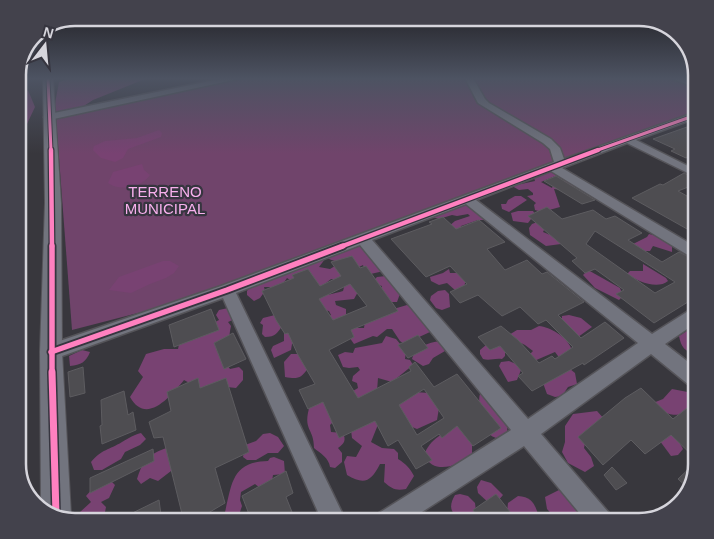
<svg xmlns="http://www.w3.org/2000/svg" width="714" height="539" viewBox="0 0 714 539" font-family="Helvetica,sans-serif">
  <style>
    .green { fill: #70446b }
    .forest { fill: #784272 }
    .building { fill: #4e4d51; stroke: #5d5c60; fill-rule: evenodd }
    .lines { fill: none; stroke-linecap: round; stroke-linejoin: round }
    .minor-casing { stroke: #555459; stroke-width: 3 }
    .tertiary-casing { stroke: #555459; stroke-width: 2 }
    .minor { fill: #72747e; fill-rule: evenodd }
    .tertiary { fill: #72747e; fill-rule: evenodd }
    .cycleway-far3-casing { stroke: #36353f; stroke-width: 5 }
    .cycleway-far2-casing { stroke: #36353f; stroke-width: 7 }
    .cycleway-far1-casing { stroke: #36353f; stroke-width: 9 }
    .cycleway-casing { stroke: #36353f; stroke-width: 10 }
    .cycleway-far3 { stroke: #ff80c0; stroke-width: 3 }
    .cycleway-far2 { stroke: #ff80c0; stroke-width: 4.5 }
    .cycleway-far1 { stroke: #ff80c0; stroke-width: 5.5 }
    .cycleway { stroke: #ff80c0; stroke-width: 7 }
    .labels { text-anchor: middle; stroke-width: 4.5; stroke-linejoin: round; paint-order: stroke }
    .park-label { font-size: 15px; fill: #f8b0ed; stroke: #36353f }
    .rim { fill: none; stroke: #d6d5dc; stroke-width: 2.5 }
  </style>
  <rect width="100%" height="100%" fill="#38373d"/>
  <path class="green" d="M245,78H674L696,86V114L227,290L72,330L56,118Z"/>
  <g class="forest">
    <path d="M71,78H143L145,79L93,100L76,111L53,114L59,82Z"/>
    <path d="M28,90L35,107L26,126L18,128V100Z"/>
    <path d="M159,130L162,133L161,137L128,149L123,158L115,162L101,158L93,150L94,146L105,141L137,138Z"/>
    <path d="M142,164L144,170L150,175C142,187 120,192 108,183L113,172Z"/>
    <path d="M548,171L560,174L541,182L552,188L553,185L567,180L583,190L575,186L562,190L554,189L560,207L542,212L535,210L534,205L536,203L527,196L533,195V193L528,189L519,190L512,186L535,181L534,178Z"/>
    <path d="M515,196H521L527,200L509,212L502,209L501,204H506L508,200Z"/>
    <path d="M462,204H468L473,208V211L487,220H478L461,226L460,233L448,227L455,221L470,216L468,214L457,216L452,215L439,219L429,216Z"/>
    <path d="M518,211H533L535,214L528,223L513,221L511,213Z"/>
    <path d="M553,216L564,220L546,226L543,232L560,239L561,244L546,246L530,235L529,228L532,224Z"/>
    <path d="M649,234L657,236L672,245V252L653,246L650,251H641L633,244L647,237Z"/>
    <path d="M359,245L371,253L370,257L374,259L384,271L366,275L363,265L359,267C350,260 337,264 327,258L328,255Z"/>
    <path d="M322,257L325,259L319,267L330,269L335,266L351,273L336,280L331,279L320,288L301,273L290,280L287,278C281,288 275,287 264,287L265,291L260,298L254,301L247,295V291L250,287Z"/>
    <path d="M163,261H170L179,266L174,273L166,278L150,284L131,293L109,290L119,277Z"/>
    <path d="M643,264L666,278L668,281C657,290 637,281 627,274L630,271H643Z"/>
    <path d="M449,269L450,273H463L473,279L465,283L464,288L456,291L447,283L439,285L431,281L430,277L443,273Z"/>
    <path d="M588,270L620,288L623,296L619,300L595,288L583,275Z"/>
    <path d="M386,276L401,291L397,302H389L381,290L382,286L375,284L374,280L377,277Z"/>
    <path d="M352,282L359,290L354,299L335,301L336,305L346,309V315L297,340L292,344L291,350L274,358L271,350L273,346L284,341V329L331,315L329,311L323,310L318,298C327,294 334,294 343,291L345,284Z"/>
    <path d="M445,290L449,294L450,307L442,310L436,308L430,300L431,296L438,291Z"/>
    <path d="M407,305C417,311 428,321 430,332L404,344L400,341L392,329H387L377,337L373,336L354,344L347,334L353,328H364L365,321L390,310Z"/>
    <path d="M228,308L235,319L228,322L231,326L230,331L226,363L230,369L239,367L243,371V380L236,388L227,387L204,391L184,380C171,396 146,426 130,397L143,377L138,371L146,354L164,349H178L180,340L219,320L216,315L219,310Z"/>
    <path d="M275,315L283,325C277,333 276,337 265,337L262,334L263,325L260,323L263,318Z"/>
    <path d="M569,315L581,318L592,327L578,337L562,322V316Z"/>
    <path d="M539,326C550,327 567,337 571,348C572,352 571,356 571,360L558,356L555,352L534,361L530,354L533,351L525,345L507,336L517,330H531Z"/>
    <path d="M690,329L696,331V354C685,352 681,347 679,336Z"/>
    <path d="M386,336L396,339L406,351L405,359L410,360L413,365L392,382L378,378L377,391L359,401L353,391L358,388L357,383L352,381L353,376L360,370L358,367L349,368L343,367L338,355L345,352L353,353L355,348L382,343Z"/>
    <path d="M440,341L445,351L433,358L429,364L423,366L412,359C416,346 428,343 440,341Z"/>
    <path d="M486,345H497L505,349V356L502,359C494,358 490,361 483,359L480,354V350Z"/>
    <path d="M82,350L90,352C86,362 81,365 70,366L69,356Z"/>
    <path d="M291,354H301L308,368C301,379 297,379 285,377L284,362Z"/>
    <path d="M509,361L516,364L521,370L517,380L508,382L499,366L501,362Z"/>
    <path d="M570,369L575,373L577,384L568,387L562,396L555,397L547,394L543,383Z"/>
    <path d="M672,389L693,393L696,396V411C679,417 664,417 653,403L663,399Z"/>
    <path d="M414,392L429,393L439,408L437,420L417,429L407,425L395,406Z"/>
    <path d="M480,394L487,395L508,419L507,433L496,438C494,437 491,436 489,434C483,427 477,402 480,394Z"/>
    <path d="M322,399L336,419L330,425L331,432L343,433C346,440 345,443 338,448L342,453V462L335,468L330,467C329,458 320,453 314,448C314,427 302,431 310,405Z"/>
    <path d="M597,411L605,420L586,438L584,448L591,457L594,466L585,472L568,463L562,452L565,442V426L573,414Z"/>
    <path d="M367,412L379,422L371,442L382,448L394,449L398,453V459C406,464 410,468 414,476L406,489C396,491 392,489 384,482L385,464H380C371,482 364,485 347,475L344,462L347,456L356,457L362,446L352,438L351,430Z"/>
    <path d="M653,421L676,436L683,449L678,455L671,456L654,433Z"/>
    <path d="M459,425L472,439V457C457,465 434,476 424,455C429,440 445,431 459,425Z"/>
    <path d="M141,433L146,439L140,445L125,452L121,459L102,470H94L91,462C102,449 109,450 122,442C129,438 133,435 141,433Z"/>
    <path d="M270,433L278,437L284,446L278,453H268L256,460H247L243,457L245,445L256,441L263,434Z"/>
    <path d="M180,442L178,475L171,471L158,481L150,478L141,484L137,479C146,450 156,454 180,442Z"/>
    <path d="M274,457L284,461L285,474L273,475L272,481L260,488L255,484L241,492L240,500L242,506L240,512L234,517L224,516C232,486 230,462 268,461L270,458Z"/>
    <path d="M109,479L115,485L109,498L101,502L106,507L104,517L100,521H78L79,513L91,502L86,496L94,487Z"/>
    <path d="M481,480L491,483L503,495L497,502L490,504L478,493L477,487Z"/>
    <path d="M563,488L577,505V514L573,519H556L547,509L545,497Z"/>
    <path d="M460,494L468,496L475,503L476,511L464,521C452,515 447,508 455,495Z"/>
    <path d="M518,496C532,497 535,504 539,517L537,521H513L507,512L508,503Z"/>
  </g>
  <g class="building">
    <path d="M687,127L696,131V154L686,158L671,151L675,149L653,139Z"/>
    <path d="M684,173L696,179V184L678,191L696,201V234L632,198L660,184L663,185Z"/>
    <path d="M556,176L595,200L582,204L544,181Z"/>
    <path d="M547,207L562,219L593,210L606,219L615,216L642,233L628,240L662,262L679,252L693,259L696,262V297L654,323L616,294L624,290L595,269L585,273L572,261L577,258L528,216ZM595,231L655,269L675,282L655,293L586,244Z"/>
    <path d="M443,217L456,229L479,220L505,242L487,249L505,270L527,260L542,274L547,272L584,302L558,315L581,338L605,322L624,338L584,365L583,363L532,391L518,376L523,373L500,346L490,350L478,337L501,326L518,340L539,363L552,356L555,359L573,347L546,320L538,324L520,307L502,316L478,295L460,303L450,292L467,284L450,266L426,277L391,239L432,224L429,222Z"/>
    <path d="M352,256L360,268L366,266L398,311L351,330L354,337L329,350L358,398L411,371L409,367L415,362L434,387L457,374L501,428L473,446L457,426L442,438L439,434L421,446L432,460L416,469L398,440L388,446L375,421L339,438L323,402L308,409L299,390L315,384L298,355L288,333L285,334L276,320L262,291L294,278L292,275L308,269L320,286L341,276L331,262ZM350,284L367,306L333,320L319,299ZM424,389L444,418L417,435L399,405Z"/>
    <path d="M211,309L219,330L174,347L169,325Z"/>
    <path d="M233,333L246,359L224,369L214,343Z"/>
    <path d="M418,335L428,348L408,358L398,345Z"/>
    <path d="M83,367L85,393L70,397L68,372Z"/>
    <path d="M198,378L200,388L226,378L249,452L215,468L225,503L193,522H184L163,437L154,438L149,422L171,411L167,392Z"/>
    <path d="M641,388L673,419L696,401V459L671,435L645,454L631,440L603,465L578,437L625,398Z"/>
    <path d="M124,391L128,415L133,412L136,430L102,444L100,426L102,425L101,400Z"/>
    <path d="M153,449L154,461L90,493V478Z"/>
    <path d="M696,462V464L688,488L678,479Z"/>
    <path d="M612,467L627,483L616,490L604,475Z"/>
    <path d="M286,471L293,493L286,497L296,522H252L242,496Z"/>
    <path d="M496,494L518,522H480L473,510Z"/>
    <path d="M159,500L162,522H114Z"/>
  </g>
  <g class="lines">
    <defs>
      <g id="minor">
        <path d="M225,78H242L49,120L44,117L49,114Z"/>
        <path d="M465,78H473L485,99L489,103L551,139L560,148L564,159L696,112V118L636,140L696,170V177L627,143L562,168L696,247V258L691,257L551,171L476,200L652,334L690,310L696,308V323L665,344L696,368V388L689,385L651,354L541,434L609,513L613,521H586L524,446L408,521H375L379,513L511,430L360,245L236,293L346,521H322L223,298L51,360L45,358L42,352L45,346L221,286L554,162L550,149L543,143L478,103ZM466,204L638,343L528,419L372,240Z"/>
        <path d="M671,78H683L696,83V88Z"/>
      </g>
      <path id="tertiary" d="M43,78H53L61,203L62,352L71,515L69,520L41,510L40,352L45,203Z"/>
    </defs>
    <use href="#minor" class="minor-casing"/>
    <use href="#tertiary" class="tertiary-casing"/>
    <use href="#minor" class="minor"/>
    <use href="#tertiary" class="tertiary"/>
    <defs>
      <g id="cycleway-far3">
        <path d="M48,78L51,151"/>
        <path d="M595,151L696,115"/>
      </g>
      <g id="cycleway-far2">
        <path d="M51,150L52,247"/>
        <path d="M340,247L598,150"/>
      </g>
      <g id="cycleway-far1">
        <path d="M51,352L227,290L343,246"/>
        <path d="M52,373V246"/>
      </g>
      <path id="cycleway" d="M52,372L56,515"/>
    </defs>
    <use href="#cycleway-far3" class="cycleway-far3-casing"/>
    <use href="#cycleway-far2" class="cycleway-far2-casing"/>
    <use href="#cycleway-far1" class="cycleway-far1-casing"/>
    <use href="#cycleway" class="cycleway-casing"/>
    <use href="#cycleway-far3" class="cycleway-far3"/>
    <use href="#cycleway-far2" class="cycleway-far2"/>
    <use href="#cycleway-far1" class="cycleway-far1"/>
    <use href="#cycleway" class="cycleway"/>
  </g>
  <linearGradient id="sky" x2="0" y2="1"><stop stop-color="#1f1e22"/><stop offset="0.51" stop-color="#4d5362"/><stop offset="1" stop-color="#4d5362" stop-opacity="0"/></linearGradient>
  <rect width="714" height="154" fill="url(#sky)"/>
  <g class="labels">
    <g class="park-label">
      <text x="165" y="197">TERRENO<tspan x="165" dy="17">MUNICIPAL</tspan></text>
    </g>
  </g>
  <path d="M0 0H714V539H0ZM75 26H639A49 49 0 0 1 688 75V464A49 49 0 0 1 639 513H75A49 49 0 0 1 26 464V75A49 49 0 0 1 75 26Z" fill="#43424c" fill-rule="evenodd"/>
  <path class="rim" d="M75 26H639A49 49 0 0 1 688 75V464A49 49 0 0 1 639 513H75A49 49 0 0 1 26 464V75A49 49 0 0 1 75 26Z"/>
  <g transform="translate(45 45) rotate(16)" stroke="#36353f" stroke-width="4" paint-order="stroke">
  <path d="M0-4L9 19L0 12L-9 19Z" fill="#d6d5dc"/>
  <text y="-8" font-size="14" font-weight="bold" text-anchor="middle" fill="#d6d5dc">N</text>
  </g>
</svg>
